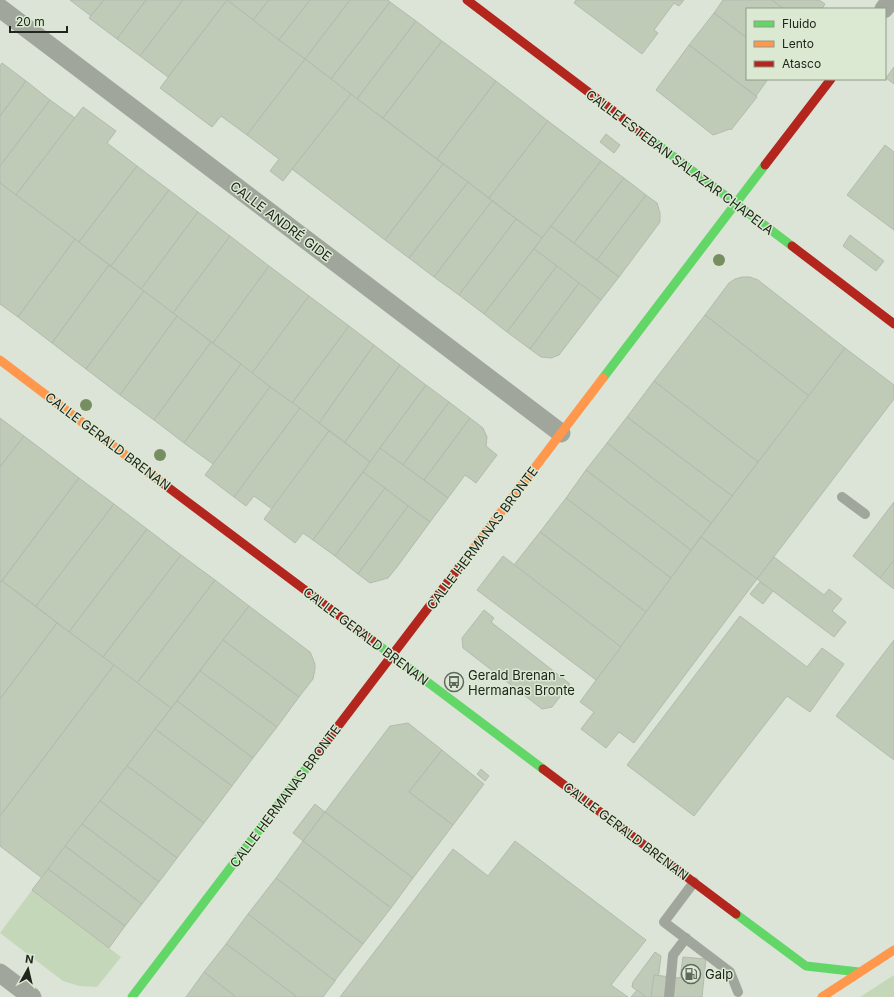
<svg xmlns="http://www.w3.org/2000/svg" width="894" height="997" viewBox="0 0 894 997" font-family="Inter,sans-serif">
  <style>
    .green { fill: #c4d7b8 }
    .building { fill: #bfcab7; stroke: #b3baaf }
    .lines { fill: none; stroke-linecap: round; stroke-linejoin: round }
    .lane { stroke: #a0a69c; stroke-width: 10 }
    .street { stroke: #a0a69c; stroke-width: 19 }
    .fast { stroke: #63d668; stroke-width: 9 }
    .slow { stroke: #ff974d; stroke-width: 9 }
    .jam { stroke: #b3261e; stroke-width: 9 }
    .tree { fill: #778e61 }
    .labels { text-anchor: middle; stroke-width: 3; stroke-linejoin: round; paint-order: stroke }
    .street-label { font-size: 13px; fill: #20251d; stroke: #dbe9d2 }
    .poi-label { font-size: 13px; fill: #20251d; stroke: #dbe9d2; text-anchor: start }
  </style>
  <rect width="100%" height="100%" fill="#dce4d7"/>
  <g class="green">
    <path d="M32,890L121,957L97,987L79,986L63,981L0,933Z"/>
    <path d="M894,975V997H860Z"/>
  </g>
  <g class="building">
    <path d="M70,0H104L91,16Z"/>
    <path d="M104,0H146L117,39L89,18Z"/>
    <path d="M146,0H183L140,56L117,39Z"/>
    <path d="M183,0H227L168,77L140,56Z"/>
    <path d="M227,0H269L253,20Z"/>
    <path d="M227,0L305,59L247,135L221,116L212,127L160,88Z"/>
    <path d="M269,0H310L279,40L253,20Z"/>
    <path d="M310,0H350L305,59L279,40Z"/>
    <path d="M350,0H388L390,2L331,79L305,59Z"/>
    <path d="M576,0H684L679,6L674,3L654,30L658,33L642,54L574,3Z"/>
    <path d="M723,0H772L784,9H747V38L714,13Z"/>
    <path d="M772,0H819L825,4L822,9H784Z"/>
    <path d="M390,2L416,21L357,99L331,79Z"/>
    <path d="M714,13L747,38V79H768L756,96L689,45Z"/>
    <path d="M416,21L442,41L383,118L357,99Z"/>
    <path d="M442,41L496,81L437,159L383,118Z"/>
    <path d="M689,45L757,97L731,130L730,129L713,135L656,90Z"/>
    <path d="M305,59L351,94L283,181L270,171L279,159L247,135Z"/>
    <path d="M2,63L26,81L0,116V66Z"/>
    <path d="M894,67V84L886,78Z"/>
    <path d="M26,81L50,100L0,166V116Z"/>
    <path d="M496,81L548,121L489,198L437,159Z"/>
    <path d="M351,94L443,164L385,240L292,169Z"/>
    <path d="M50,100L75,118L16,195L0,183V166Z"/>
    <path d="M83,107L116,131L107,143L137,166L79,242L16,195Z"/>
    <path d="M548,121L601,161L542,238L489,198Z"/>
    <path d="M606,134L620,145L614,153L600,142Z"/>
    <path d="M885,145L894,152V230L847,195Z"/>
    <path d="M601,161L624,178L574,243L551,226Z"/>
    <path d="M443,164L468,182L409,258L385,240Z"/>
    <path d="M137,166L169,190L111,266L79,242Z"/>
    <path d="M624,178L646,195L597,260L574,243Z"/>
    <path d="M468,182L492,201L434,277L409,258Z"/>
    <path d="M0,183L75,239L18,317L0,304Z"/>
    <path d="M169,190L198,212L141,289L111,266Z"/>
    <path d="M646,195L657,203L660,213V222L619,277L597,260Z"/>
    <path d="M492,201L516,219L459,295L434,277Z"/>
    <path d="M198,212L230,236L173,313L141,289Z"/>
    <path d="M516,219L542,238L484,314L459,295Z"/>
    <path d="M551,226L619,277L601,300L534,249Z"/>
    <path d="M850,235L884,261L876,271L843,246Z"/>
    <path d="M230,236L269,266L213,343L173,313Z"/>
    <path d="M75,239L109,265L52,343L18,317Z"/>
    <path d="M534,249L557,266L507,332L484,314Z"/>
    <path d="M109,265L144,291L86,369L52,343Z"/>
    <path d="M269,266L309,296L252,373L213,343Z"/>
    <path d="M557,266L579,283L530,349L507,332Z"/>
    <path d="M742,277H750L758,280L845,348L809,396L705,315L729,283L735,279Z"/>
    <path d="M579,283L601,300L559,355L551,358L541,357L530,349Z"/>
    <path d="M144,291L177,316L120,395L86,369Z"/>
    <path d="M309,296L349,326L292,403L252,373Z"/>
    <path d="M705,315L809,396L758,462L654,381Z"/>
    <path d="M177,316L211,342L154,420L120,395Z"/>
    <path d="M349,326L374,345L319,423L292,403Z"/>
    <path d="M211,342L241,364L184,443L154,420Z"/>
    <path d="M374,345L400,365L345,442L319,423Z"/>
    <path d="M845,348L894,385V399L757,579L701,537Z"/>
    <path d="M241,364L270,387L213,464L184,443Z"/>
    <path d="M400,365L426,385L370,462L345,442Z"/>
    <path d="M654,381L758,462L732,496L627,417Z"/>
    <path d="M426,385L449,402L403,465L380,448Z"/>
    <path d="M270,387L300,408L234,497L205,475Z"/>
    <path d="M449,402L470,418L424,480L403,465Z"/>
    <path d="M300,408L329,431L272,509L254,496L246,506L234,497Z"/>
    <path d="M627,417L732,496L711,523L607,443Z"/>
    <path d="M0,418L24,436L0,467Z"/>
    <path d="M470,418L483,428L487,437L486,446L497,455L476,483L465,475L448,498L424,480Z"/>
    <path d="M329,431L370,462L313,540L303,533L295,543L264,519Z"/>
    <path d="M24,436L79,478L0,583V467Z"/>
    <path d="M607,443L711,523L691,550L586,470Z"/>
    <path d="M380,448L448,498L430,522L363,472Z"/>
    <path d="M586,470L691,550L671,578L566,498Z"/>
    <path d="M363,472L385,488L335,556L313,540Z"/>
    <path d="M79,478L114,504L36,606L2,581Z"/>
    <path d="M385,488L408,506L358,574L335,556Z"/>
    <path d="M566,498L671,578L646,612L540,532Z"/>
    <path d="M894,502V560L880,578L853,556Z"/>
    <path d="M114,504L147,529L69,632L36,606Z"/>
    <path d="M408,506L430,522L397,567L388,578L370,583L358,574Z"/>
    <path d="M147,529L181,555L103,657L69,632Z"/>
    <path d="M540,532L646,612L621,647L514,565Z"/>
    <path d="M701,537L757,579L634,743L619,732L606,748L581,729L594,712L580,702Z"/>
    <path d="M181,555L215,580L137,683L103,657Z"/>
    <path d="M503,556L621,647L596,680L477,590Z"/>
    <path d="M774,557L824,595L829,589L842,599L832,611L846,622L834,637L757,579Z"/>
    <path d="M894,560V589L880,578Z"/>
    <path d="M215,580L249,606L171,708L137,683Z"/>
    <path d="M2,581L57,623L0,699V583Z"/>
    <path d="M760,582L773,591L763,604L750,594Z"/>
    <path d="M249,606L310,652L311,654L315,664V669L313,679L299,697L223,640Z"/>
    <path d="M484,610L494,618L491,622L570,684L552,707L542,709L463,648L462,638Z"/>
    <path d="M740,616L807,667L822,648L844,664L810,712L787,696L694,816L627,765Z"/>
    <path d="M57,623L114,665L0,816V699Z"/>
    <path d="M223,640L299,697L277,727L200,671Z"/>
    <path d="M894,640V760L836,716Z"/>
    <path d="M114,665L171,708L42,878L0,846V816Z"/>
    <path d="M200,671L277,727L253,758L177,701Z"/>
    <path d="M177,701L253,758L232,786L155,729Z"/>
    <path d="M408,723L442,750L409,792L453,825L413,878L325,812L390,726Z"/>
    <path d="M155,729L232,786L204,823L127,766Z"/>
    <path d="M442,750L484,784L453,825L409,792Z"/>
    <path d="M127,766L204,823L177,858L100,801Z"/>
    <path d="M481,769L489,776L485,781L477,774Z"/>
    <path d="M100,801L177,858L159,882L82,824Z"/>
    <path d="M315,804L325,812L303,841L293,833Z"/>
    <path d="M325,812L413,878L391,908L303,841Z"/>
    <path d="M82,824L159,882L142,904L65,846Z"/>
    <path d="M303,841L391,908L363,944L276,878Z"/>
    <path d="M515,841L646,940L611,985L628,997H340L453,849L488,876Z"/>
    <path d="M65,846L142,904L125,926L48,869Z"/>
    <path d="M48,869L125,926L109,948L32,890Z"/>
    <path d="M276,878L363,944L336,979L335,981L248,914Z"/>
    <path d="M248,914L335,981L323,997H297L226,944Z"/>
    <path d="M226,944L240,954L297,997H236L204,972Z"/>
    <path d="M655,952L661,956L656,997H646L632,987L633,982Z"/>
    <path d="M683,957L706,959L702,997H651L654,975L680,978Z"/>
    <path d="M204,972L218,983L236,997H186Z"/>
    <path d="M637,990L646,997H631Z"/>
  </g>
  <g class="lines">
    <g class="lane">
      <path d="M842,497L865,514"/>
      <path d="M694,882L664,922L730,972L738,992"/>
      <path d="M669,997L673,955L686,938"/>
    </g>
    <g class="street">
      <path d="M0,8L561,433"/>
      <path d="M884,9L891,0"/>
      <path d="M0,973L32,997"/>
    </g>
    <g class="fast">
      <path d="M653,141L792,246"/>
      <path d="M603,378L765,165"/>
      <path d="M373,641L543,769"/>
      <path d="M736,914L806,966L859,972"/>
      <path d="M132,997L320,750"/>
    </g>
    <g class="slow">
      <path d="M0,360L165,485"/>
      <path d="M463,562L603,378"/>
      <path d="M822,997L894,950"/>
    </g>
    <g class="jam">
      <path d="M467,0L653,141"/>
      <path d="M765,165L831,79"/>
      <path d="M792,246L894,324"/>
      <path d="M165,485L373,641"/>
      <path d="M320,750L463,562"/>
      <path d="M543,769L736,914"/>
    </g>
  </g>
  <g class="tree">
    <circle cx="719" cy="260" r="6"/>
    <circle cx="86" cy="405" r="6"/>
    <circle cx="160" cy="455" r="6"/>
  </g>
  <defs>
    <symbol id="bus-ring" viewBox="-11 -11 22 22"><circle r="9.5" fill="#dbe9d2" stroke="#62685e" stroke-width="1.5"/><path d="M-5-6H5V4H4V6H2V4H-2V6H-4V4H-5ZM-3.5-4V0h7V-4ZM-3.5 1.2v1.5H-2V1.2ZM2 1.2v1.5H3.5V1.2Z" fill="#62685e"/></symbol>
    <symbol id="fuel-ring" viewBox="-11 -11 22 22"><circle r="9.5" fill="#dbe9d2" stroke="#62685e" stroke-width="1.5"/><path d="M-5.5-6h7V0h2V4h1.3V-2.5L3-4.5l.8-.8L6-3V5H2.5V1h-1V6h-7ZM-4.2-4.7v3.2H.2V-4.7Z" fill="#62685e"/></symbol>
  </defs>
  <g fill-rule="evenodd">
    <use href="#bus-ring" x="443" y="671" width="22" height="22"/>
    <use href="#fuel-ring" x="680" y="963" width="22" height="22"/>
  </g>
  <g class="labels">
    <g class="street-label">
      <text transform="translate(680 162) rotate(37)" y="5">CALLE ESTEBAN SALAZAR CHAPELA</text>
      <text transform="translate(281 221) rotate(37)" y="5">CALLE ANDRÉ GIDE</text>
      <text transform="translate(108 441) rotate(37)" y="5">CALLE GERALD BRENAN</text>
      <text transform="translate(482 538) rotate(-53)" y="5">CALLE HERMANAS BRONTE</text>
      <text transform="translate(366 636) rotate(37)" y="5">CALLE GERALD BRENAN</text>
      <text transform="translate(285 796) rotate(-53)" y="5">CALLE HERMANAS BRONTE</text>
      <text transform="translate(626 831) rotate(37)" y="5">CALLE GERALD BRENAN</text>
    </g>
    <g class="poi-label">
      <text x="468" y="680">Gerald Brenan -<tspan x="468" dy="15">Hermanas Bronte</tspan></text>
      <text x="705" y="979">Galp</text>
    </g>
  </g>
  <rect x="746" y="8" width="140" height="72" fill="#dbe9d2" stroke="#909b8a"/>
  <rect x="754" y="21" width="20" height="6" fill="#63d668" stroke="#909b8a"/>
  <text x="782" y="28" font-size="12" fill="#20251d">Fluido</text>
  <rect x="754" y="41" width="20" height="6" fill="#ff974d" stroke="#909b8a"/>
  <text x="782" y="48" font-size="12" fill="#20251d">Lento</text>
  <rect x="754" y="61" width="20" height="6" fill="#b3261e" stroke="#909b8a"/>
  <text x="782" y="68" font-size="12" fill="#20251d">Atasco</text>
  <g transform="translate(28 969) rotate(8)" stroke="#dbe9d2" stroke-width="3" paint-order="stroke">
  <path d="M0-3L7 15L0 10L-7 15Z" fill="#20251d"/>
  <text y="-6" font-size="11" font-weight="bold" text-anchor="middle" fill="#20251d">N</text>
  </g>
  <path d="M10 26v6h57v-6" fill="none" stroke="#20251d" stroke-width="2"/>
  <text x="16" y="26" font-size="12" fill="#20251d" stroke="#dbe9d2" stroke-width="3" paint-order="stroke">20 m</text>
</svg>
